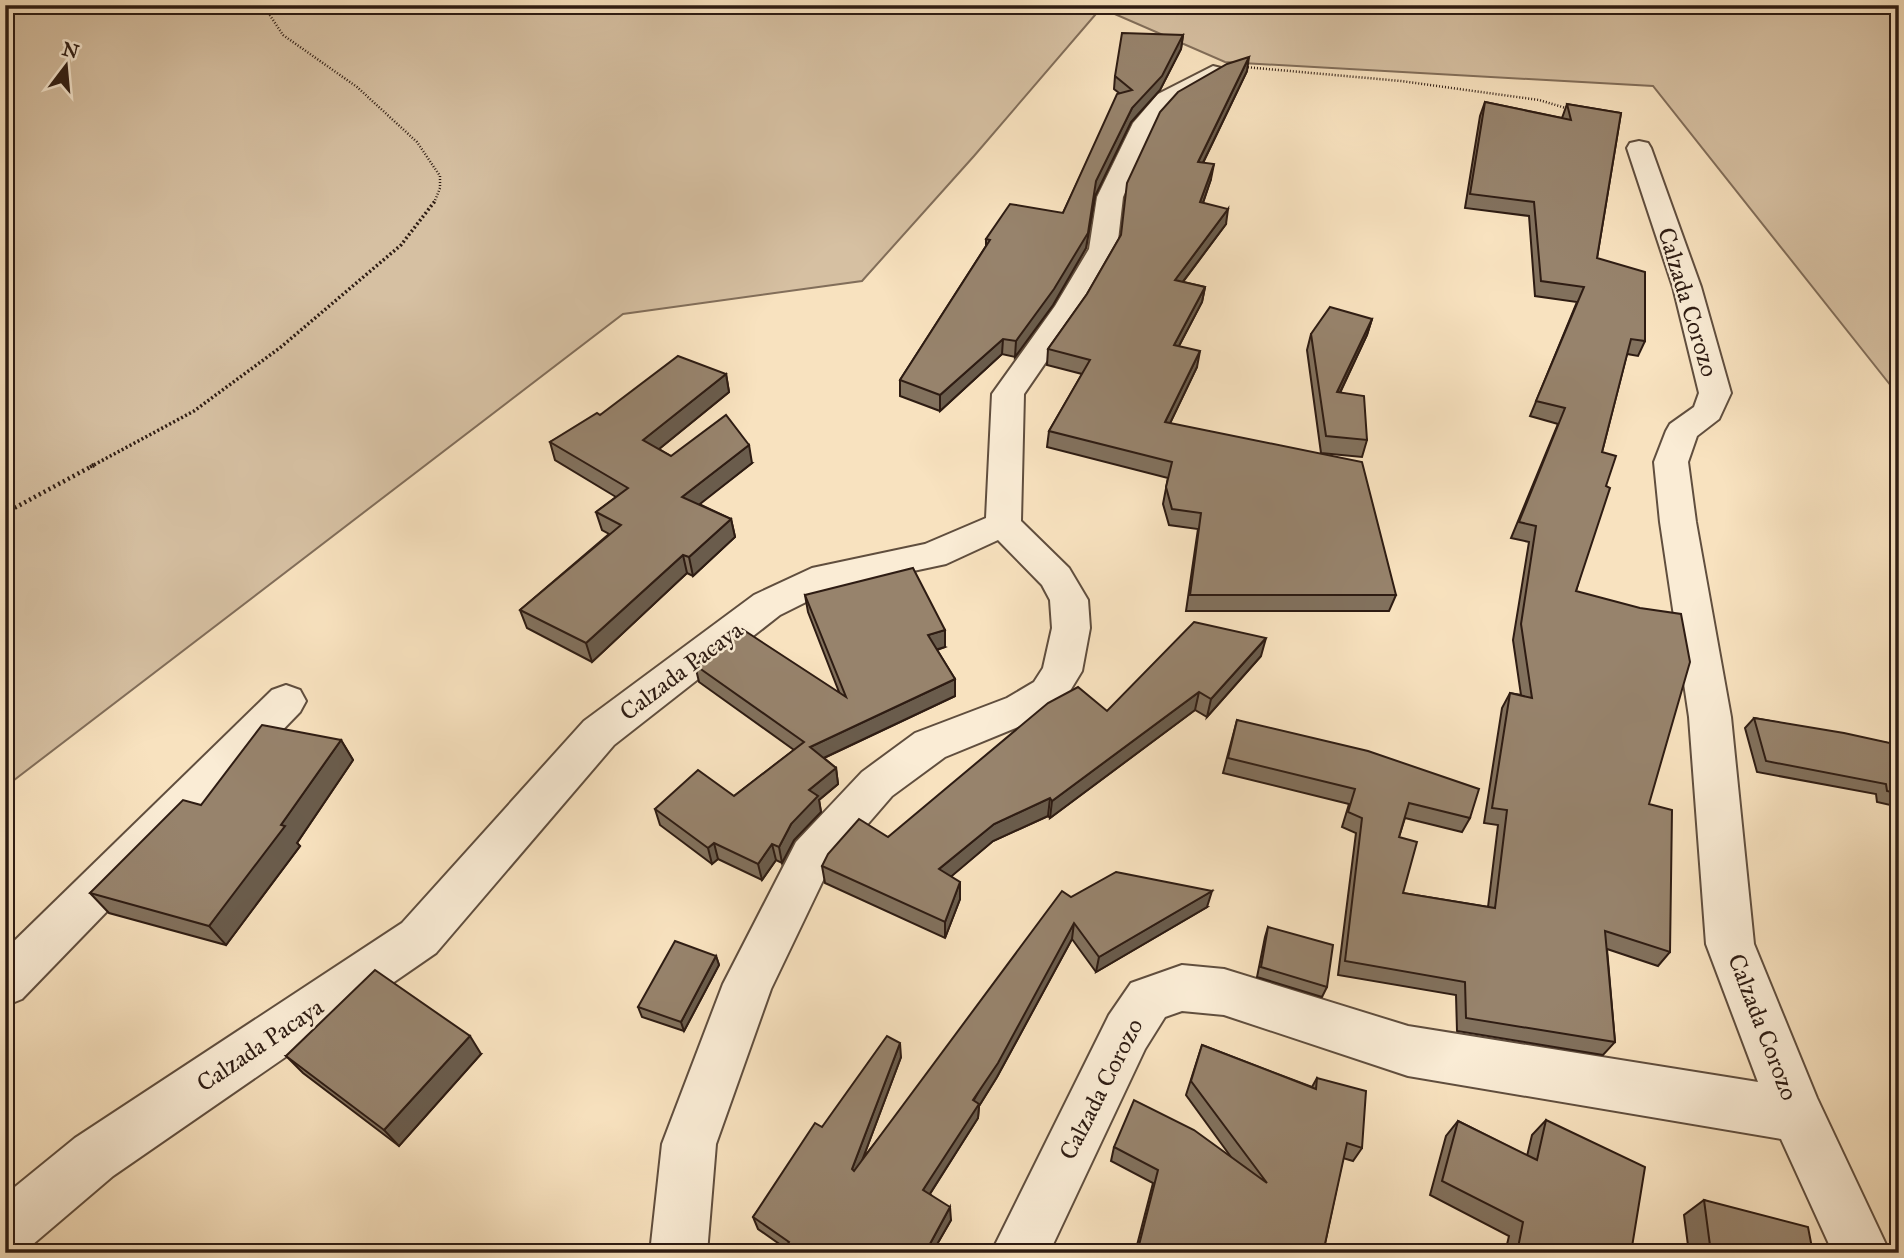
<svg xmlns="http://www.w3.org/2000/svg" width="1904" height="1258" viewBox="0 0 1904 1258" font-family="'IM FELL Great Primer',serif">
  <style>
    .green { fill: #d6c0a2; stroke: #826e5a; stroke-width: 2 }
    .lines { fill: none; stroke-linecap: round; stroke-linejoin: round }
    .street-casing { stroke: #604e3e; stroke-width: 4 }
    .path-far2 { stroke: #2e1c13; stroke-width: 2.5; stroke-dasharray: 1 2; stroke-linecap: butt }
    .path-far1 { stroke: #2e1c13; stroke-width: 3.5; stroke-dasharray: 2 2.5; stroke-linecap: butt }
    .path { stroke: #2e1c13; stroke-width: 4.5; stroke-dasharray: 2 3.5; stroke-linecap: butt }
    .street { fill: #faecd5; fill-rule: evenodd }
    .wall { fill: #82715d; stroke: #2e1c13; stroke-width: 2 }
    .shaded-wall { fill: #6a5c4c; stroke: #2e1c13; stroke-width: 2 }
    .building { fill: #97836c; stroke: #2e1c13; stroke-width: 2 }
    .labels { text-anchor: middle; stroke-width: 5; stroke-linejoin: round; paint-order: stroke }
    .street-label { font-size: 24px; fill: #2e1c13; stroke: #faecd5 }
  </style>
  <rect width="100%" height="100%" fill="#f8e2bf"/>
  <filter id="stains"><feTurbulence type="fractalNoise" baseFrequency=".00286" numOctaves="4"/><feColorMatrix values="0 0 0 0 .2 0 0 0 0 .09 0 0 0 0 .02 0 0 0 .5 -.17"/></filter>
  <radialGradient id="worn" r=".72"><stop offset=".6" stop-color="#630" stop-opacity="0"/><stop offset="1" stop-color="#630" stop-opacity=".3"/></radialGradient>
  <path class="green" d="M5,5H1899V396L1653,86L1225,62L1101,8L974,156L862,281L623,314L5,787Z"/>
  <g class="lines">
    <defs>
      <g id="street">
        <path d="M1213,66L1221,68L1224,73L1221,78L1174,104L1156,125L1123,197L1117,249L1083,308L1024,394L1021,521L1069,568L1088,600L1090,628L1082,671L1062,704L1035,720L945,757L892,796L828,870L771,989L716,1144L707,1253H650L662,1144L723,984L796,842L862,772L915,733L1007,698L1034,682L1043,668L1052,628L1050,600L1042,585L998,540L946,564L834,588L780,615L614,745L436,953L113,1176L25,1251L5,1253V1195L75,1138L402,923L584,721L754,595L812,568L925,544L986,518L992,394L1055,306L1089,249L1097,197L1133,123L1158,94Z"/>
        <path d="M1639,141L1648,143L1651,148L1701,287L1731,393L1719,419L1697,436L1688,462L1696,522L1731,717L1754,944L1817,1098L1890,1253H1833L1781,1139L1408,1076L1224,1015L1182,1011L1165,1017L1145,1049L1049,1253H991L1109,1015L1131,983L1182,965L1224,969L1408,1026L1758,1082L1706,944L1689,717L1660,522L1654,462L1666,431L1670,424L1694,407L1699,393L1673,287L1627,148L1630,143Z"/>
        <path d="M286,685L300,690L306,701L300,712L22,999L5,1006V950L272,690Z"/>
      </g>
    </defs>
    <use href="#street" class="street-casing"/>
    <g class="path-far2">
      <path d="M263,5L283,35L357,87L417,142L440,176V188L434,203"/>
      <path d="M1245,67L1401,81L1539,100L1569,109"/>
    </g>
    <path class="path-far1" d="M90,467L194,411L281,347L401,245L435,201"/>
    <path class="path" d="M5,513L94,465"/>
    <use href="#street" class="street"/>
  </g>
  <g class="wall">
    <path d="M1183,35L1181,49L1160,90L1131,122L1095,196L1086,248L1053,305L1015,357L1002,354L940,411L900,396V380L986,246V239L1063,213L1119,93L1114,89L1115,76Z"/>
    <path d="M1247,71L1203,163L1211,179L1203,203L1226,224L1183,282L1205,287L1202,302L1179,346L1197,367L1170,423L1396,595L1389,611H1186L1198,529L1169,525L1163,504L1168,478L1047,447L1049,431L1082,374L1047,365L1048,349L1087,294L1121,235Z"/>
    <path d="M1485,102L1562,118L1567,104L1621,113L1597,258L1645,341L1638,356L1627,354L1602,452L1606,486L1576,591L1649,804L1670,952L1658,966L1607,949L1615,1042L1603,1055L1457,1031L1456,995L1338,975L1356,833L1342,827L1349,804L1223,773L1237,720L1470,818L1462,832L1405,818L1399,837L1403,893L1488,907L1498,825L1484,823L1502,708L1510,693L1521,695L1513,640L1529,542L1511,538L1558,424L1530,416L1577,302L1535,296L1529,216L1465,208L1480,116Z"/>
    <path d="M1372,319L1367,335L1340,393L1367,440L1362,457L1321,453L1307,350L1311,334Z"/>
    <path d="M726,374L729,392L659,449L671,456L752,463L699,504L731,519L735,537L693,576L687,573L592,662L527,628L520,610L609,534L602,530L596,512L616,497L555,460L550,442L600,415Z"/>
    <path d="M805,595L945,647L937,650L955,679V696L824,758L836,768L838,784L819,800L821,812L794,840L782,863L776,860L762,880L718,859L712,864L660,825L655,809L734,796L794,750L699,682L695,665L839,692L808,612Z"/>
    <path d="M1261,656L1207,717L1195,710L1050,818L1048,816L993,841L951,876L960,899L945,938L825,883L822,866L888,837L1107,711Z"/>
    <path d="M1754,718L1899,745V807L1877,802L1876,794L1757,772L1745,728Z"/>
    <path d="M341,740L353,760L297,843L300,846L226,945L109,913L90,893L201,805Z"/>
    <path d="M1071,897L1207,907L1096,972L1072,939L997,1077L979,1106L978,1118L930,1194L951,1220L932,1253H782L785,1248L758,1229L753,1217L822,1127L901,1057L863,1158Z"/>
    <path d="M1268,927L1327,987L1322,997L1257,977L1265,937Z"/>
    <path d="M716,956L719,965L684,1031L642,1017L638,1007Z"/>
    <path d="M1202,1045L1312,1087L1317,1078L1362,1148L1353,1161L1343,1158L1323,1253H1135L1153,1183L1111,1161L1114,1147L1231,1157L1186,1095Z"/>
    <path d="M481,1054L399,1146L303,1073L286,1056Z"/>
    <path d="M1546,1120L1631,1253H1505L1509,1236L1430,1195L1446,1136L1458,1121L1527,1156L1532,1135Z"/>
    <path d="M1704,1200L1813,1253H1689L1684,1215Z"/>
  </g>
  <g class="shaded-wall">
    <path d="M1183,35L1181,49L1160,90L1131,122L1095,196L1086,248L1053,305L1015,357L1016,341L1132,108Z"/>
    <path d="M1249,57L1247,71L1196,177L1198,162Z"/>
    <path d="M1214,164L1211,179L1198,217L1200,202Z"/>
    <path d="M1228,209L1226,224L1172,296L1175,280Z"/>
    <path d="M1205,287L1202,302L1171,361L1174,345Z"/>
    <path d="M1372,319L1367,335L1332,409L1337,392Z"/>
    <path d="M1003,339L1002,354L940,411V395Z"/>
    <path d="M1200,351L1197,367L1163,438L1165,422Z"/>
    <path d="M726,374L729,392L648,458L643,440Z"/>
    <path d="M749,445L752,463L686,515L682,497Z"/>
    <path d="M731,519L735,537L693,576L689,557Z"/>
    <path d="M683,555L687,573L592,662L586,643Z"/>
    <path d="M945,630V647L928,652V635Z"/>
    <path d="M1266,638L1261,656L1207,717L1211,699Z"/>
    <path d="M955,679V696L813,763L810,747Z"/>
    <path d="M1199,692L1195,710L1050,818L1052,801Z"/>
    <path d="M341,740L353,760L297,843L300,846L226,945L209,926Z"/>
    <path d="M836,768L838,784L819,800L821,812L794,840L782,863L779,847L809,790Z"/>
    <path d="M1050,798L1048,816L993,841L940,886L939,869L994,824Z"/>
    <path d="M714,843L718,859L712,864L708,848Z"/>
    <path d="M772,844L776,860L762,880L758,864Z"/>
    <path d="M960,882V899L945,938V922Z"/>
    <path d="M1212,891L1207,907L1096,972L1099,957Z"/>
    <path d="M1074,923L1072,939L997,1077L979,1106L978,1118L924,1203L923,1190Z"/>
    <path d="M716,956L719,965L684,1031L681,1022Z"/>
    <path d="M470,1036L481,1054L399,1146L384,1130Z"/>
    <path d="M900,1043L901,1057L854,1182L852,1169Z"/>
    <path d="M950,1207L951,1220L932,1253H925Z"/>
  </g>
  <g class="building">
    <path d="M1122,33L1183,35L1162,76L1132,108L1096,181L1088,233L1054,289L1016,341L1003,339L940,395L900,380L990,240L986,239L1010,204L1063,213L1117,94L1132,90L1115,76Z"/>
    <path d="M1249,57L1198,162L1214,164L1200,202L1228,209L1175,280L1205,287L1174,345L1200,351L1165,422L1362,462L1396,595H1190L1201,513L1172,509L1166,487L1172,462L1049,431L1090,360L1048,349L1087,294L1121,235L1127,183L1160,112L1178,92L1227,64Z"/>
    <path d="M1485,102L1571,120L1567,104L1621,113L1597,258L1645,272V341L1631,339L1602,452L1616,456L1606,486L1610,488L1576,591L1640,608L1681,614L1690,662L1649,804L1672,810L1670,952L1605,931L1615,1042L1466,1018L1465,982L1345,961L1362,818L1348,812L1355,789L1228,758L1237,720L1368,751L1479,789L1470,818L1409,803L1399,837L1417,842L1403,893L1495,908L1507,810L1492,808L1510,693L1532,698L1521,624L1536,526L1519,522L1565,408L1536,401L1584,287L1541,281L1534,202L1470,194Z"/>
    <path d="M1330,307L1372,319L1337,392L1364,396L1367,440L1326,436L1311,334Z"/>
    <path d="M678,356L726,374L643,440L671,456L726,415L749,445L682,497L731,519L689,557L683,555L586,643L520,610L621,525L596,512L628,488L550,442L597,413L600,415Z"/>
    <path d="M913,568L945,630L928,635L955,679L810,747L836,768L809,790L818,796L791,824L779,847L772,844L758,864L714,843L708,848L655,809L698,770L734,796L804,742L695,665L742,629L846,697L805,595Z"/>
    <path d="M1194,622L1266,638L1211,699L1199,692L1052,801L1050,798L994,824L939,869L960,882L945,922L822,866L828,854L859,819L888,837L1048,703L1078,687L1107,711Z"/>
    <path d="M1754,718L1844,733L1899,745V794L1887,791L1886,784L1766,761Z"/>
    <path d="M262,725L341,740L281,825L285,826L209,926L90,893L183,800L201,805Z"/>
    <path d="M1116,872L1212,891L1099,957L1074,923L998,1063L973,1100L979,1104L923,1190L950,1207L925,1253H782L789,1242L753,1217L815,1123L822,1127L887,1036L900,1043L852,1169L854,1171L1062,891L1071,897Z"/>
    <path d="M1268,927L1333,945L1327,987L1261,967Z"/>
    <path d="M675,941L716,956L681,1022L638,1007Z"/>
    <path d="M375,970L470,1036L384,1130L286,1056Z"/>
    <path d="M1202,1045L1316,1089L1317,1078L1366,1091L1362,1148L1347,1143L1323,1253H1137L1158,1170L1114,1147L1134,1100L1194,1130L1267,1183L1191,1081Z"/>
    <path d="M1546,1120L1645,1167L1631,1253H1517L1523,1222L1442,1181L1458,1121L1537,1160Z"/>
    <path d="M1704,1200L1808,1227L1813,1253H1711Z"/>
  </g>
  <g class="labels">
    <g class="street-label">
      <text transform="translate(1688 302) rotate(73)" y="8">Calzada Corozo</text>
      <text transform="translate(681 671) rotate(-37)" y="8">Calzada Pacaya</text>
      <text transform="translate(1763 1027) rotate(69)" y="8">Calzada Corozo</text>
      <text transform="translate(260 1045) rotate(-34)" y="8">Calzada Pacaya</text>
      <text transform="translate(1101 1089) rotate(-63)" y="8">Calzada Corozo</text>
    </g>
  </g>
  <rect width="1904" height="1258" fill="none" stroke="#f8e2bf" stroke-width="28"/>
  <rect x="7" y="7" width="1890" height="1244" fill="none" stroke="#2e1c13" stroke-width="3.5"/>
  <rect x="14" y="14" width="1876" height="1230" fill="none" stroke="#2e1c13" stroke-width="2"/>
  <g transform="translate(66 66) rotate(16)" stroke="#faecd5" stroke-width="5" paint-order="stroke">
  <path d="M0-5L12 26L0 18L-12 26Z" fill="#2e1c13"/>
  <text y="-10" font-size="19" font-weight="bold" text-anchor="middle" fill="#2e1c13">N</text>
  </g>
  <rect width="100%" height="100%" filter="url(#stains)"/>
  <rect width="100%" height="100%" fill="url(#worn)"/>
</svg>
